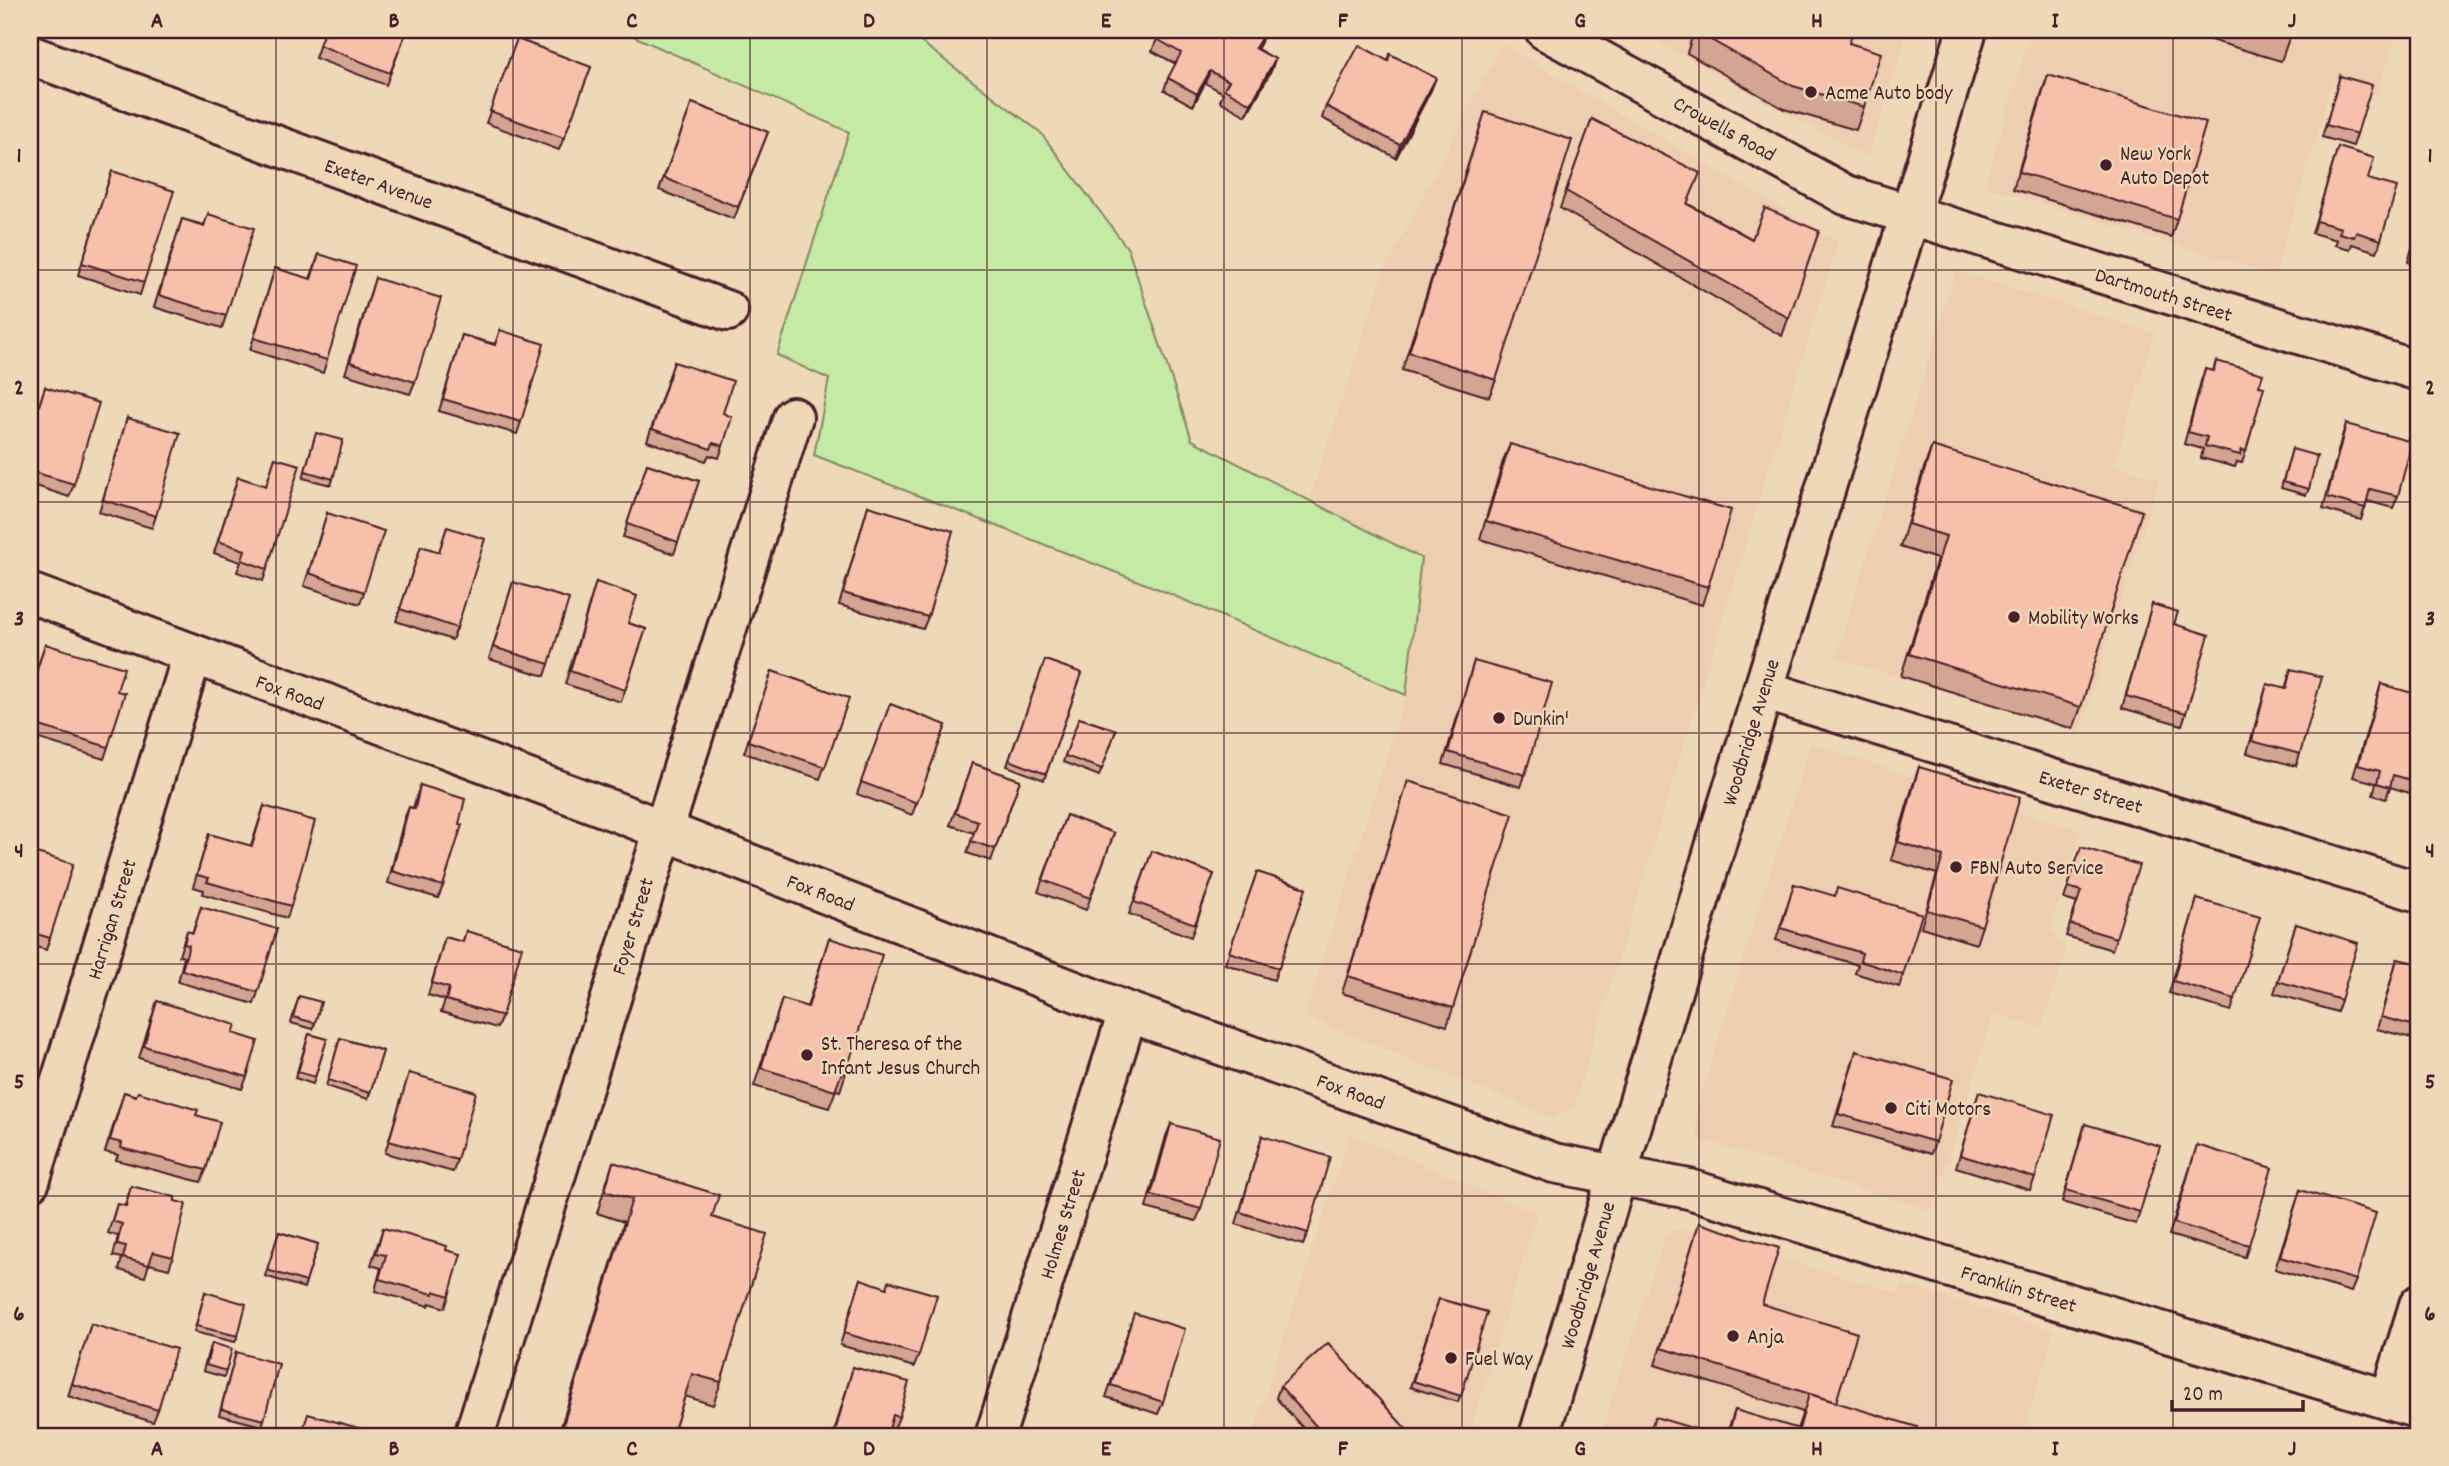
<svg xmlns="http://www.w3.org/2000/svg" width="2449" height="1466" viewBox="0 0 2449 1466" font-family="Dekko,sans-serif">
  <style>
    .built { fill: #edceb0 }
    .green { fill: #c4eaa4; stroke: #878468; stroke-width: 2 }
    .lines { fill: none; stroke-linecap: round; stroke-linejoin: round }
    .minor-casing { stroke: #4a1f2b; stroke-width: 44 }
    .secondary-casing { stroke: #4a1f2b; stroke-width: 44 }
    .minor { stroke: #edd9b7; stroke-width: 38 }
    .secondary { stroke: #edd9b7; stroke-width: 38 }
    .wall { fill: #d4a592; stroke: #4a1f2b; stroke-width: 2 }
    .shaded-wall { fill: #ad8677; stroke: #4a1f2b; stroke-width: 2 }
    .building { fill: #f7c0aa; stroke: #4a1f2b; stroke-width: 2 }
    .grid { fill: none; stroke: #4a1f2b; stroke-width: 2; stroke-opacity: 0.55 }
    .poi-dot { fill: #4a1f2b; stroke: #edd9b7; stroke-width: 2.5 }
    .labels { text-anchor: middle; stroke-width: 5; stroke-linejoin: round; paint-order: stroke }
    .poi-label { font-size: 21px; fill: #4a1f2b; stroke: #edd9b7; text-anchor: start }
    .street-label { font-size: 21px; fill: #4a1f2b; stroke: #edd9b7 }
    .neatline { fill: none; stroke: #4a1f2b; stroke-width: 2.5 }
    .grid-label { font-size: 23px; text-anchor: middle; font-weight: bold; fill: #4a1f2b }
  </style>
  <rect width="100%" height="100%" fill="#edd9b7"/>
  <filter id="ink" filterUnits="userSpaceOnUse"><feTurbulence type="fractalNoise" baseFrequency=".0143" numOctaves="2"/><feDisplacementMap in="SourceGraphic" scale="14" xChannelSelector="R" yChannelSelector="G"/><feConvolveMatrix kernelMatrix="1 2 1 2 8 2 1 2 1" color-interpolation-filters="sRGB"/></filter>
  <g filter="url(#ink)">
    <g class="built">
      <path d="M1637,30H1908L1870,152L1865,156Z"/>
      <path d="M2032,30H2398L2377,95L2333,81L2275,275L1987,187L1985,182Z"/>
      <path d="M1502,44L1838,242L1573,1108L1553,1118L1305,1016L1406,695L1421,559L1309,501L1383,273Z"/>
      <path d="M1956,271L2155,333L2114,465L2159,479L2080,733L1835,658Z"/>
      <path d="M1810,744L2081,831L2051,927L2066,952L2042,1028L1994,1014L1932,1211L1706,1141L1697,1136L1695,1129L1699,1102Z"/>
      <path d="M1350,1134L1537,1214L1469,1436H1252Z"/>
      <path d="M1682,1229L1899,1293L1902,1284L2054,1331L2023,1436H1600L1665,1236L1672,1230Z"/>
    </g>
    <path class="green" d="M604,30H905L1040,132L1128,249L1192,440L1421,558L1406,695L1156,588L814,455L829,379L777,355L849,132L631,35Z"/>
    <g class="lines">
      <defs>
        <g id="minor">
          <path d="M1545,30L1846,195L2419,371"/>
          <path d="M30,55L728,311"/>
          <path d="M30,593L622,814L1128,1012L1554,1163L1689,1189L2419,1409"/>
          <path d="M1763,690L2419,892"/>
          <path d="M30,1181L192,656"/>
          <path d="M2390,1400L2419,1305"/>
          <path d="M474,1436L793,417"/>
          <path d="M995,1436L1128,1012"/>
        </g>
        <path id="secondary" d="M1539,1436L1719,834L1967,30"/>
      </defs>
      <use href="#minor" class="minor-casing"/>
      <use href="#secondary" class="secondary-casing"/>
      <use href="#minor" class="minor"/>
      <use href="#secondary" class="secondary"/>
    </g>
    <g class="wall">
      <path d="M325,30H407L386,85L315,58Z"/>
      <path d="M1694,30H1853L1849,43L1864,107L1856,130L1784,109L1687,53Z"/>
      <path d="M2177,30H2292L2281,61Z"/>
      <path d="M517,39L591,67L559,150L486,123Z"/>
      <path d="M1157,39L1260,44L1257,49L1275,59L1271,71L1246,116L1220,101L1223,93L1205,83L1193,106L1164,90L1168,78L1176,64L1152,51Z"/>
      <path d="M2048,75L2177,219L2171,237L2013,189L2042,92Z"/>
      <path d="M2340,76L2357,134L2353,146L2322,137Z"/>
      <path d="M1431,90L1396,158L1322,118L1326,106Z"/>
      <path d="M692,103L768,132L734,219L659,190Z"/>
      <path d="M1485,112L1496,380L1489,397L1402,370Z"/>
      <path d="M1592,119L1688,204L1752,239L1819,231L1782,336L1560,208Z"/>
      <path d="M2338,147L2368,179L2381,240L2377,252L2352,244L2350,249L2335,245L2337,240L2312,233Z"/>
      <path d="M108,183L144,282L140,295L78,275Z"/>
      <path d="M208,214L226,316L222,328L154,307L182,219L204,225Z"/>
      <path d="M2419,224V266L2408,262Z"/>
      <path d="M319,254L327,360L323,373L250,350L275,268L310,279Z"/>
      <path d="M375,278L415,382L410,394L345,374Z"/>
      <path d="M500,330L521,422L517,434L439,411L462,335L495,344Z"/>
      <path d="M2216,361L2259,386L2246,451L2242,463L2237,462L2235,467L2201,458L2203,449L2184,444L2201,381L2205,369L2213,371Z"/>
      <path d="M674,362L723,413V446L719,458L709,455L706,461L647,441Z"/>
      <path d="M45,387L74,484L69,497L30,484V433Z"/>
      <path d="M127,418L156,516L152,528L99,512Z"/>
      <path d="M2346,424L2398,496L2393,508L2367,501L2361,520L2323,509L2342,436Z"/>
      <path d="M314,439L333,479L331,485L303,478Z"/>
      <path d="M1510,444L1708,587L1702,605L1480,539L1503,461Z"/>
      <path d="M1932,446L2081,707L2073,729L1901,676L1937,559L1900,547L1924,468Z"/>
      <path d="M2292,449L2309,489L2306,495L2281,488Z"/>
      <path d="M275,458L267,569L263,581L237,572L241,562L214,553L238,477L266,486Z"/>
      <path d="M647,464L699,481L674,554L623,537Z"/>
      <path d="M868,506L928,617L923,629L839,605Z"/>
      <path d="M327,513L364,592L360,604L304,586Z"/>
      <path d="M447,527L457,628L452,640L396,621L421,546L439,552Z"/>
      <path d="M513,582L549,664L545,676L489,659Z"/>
      <path d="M596,582L628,623L646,629L621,702L565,684Z"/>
      <path d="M2152,604L2174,624L2186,713L2182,725L2122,708Z"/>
      <path d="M45,644L117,691L108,747L104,759L30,736V691Z"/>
      <path d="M1045,660L1082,673L1044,780L1007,766Z"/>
      <path d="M1474,661L1525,775L1521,787L1443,764Z"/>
      <path d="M2291,669L2300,754L2296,766L2247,753L2267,684L2285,689Z"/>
      <path d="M772,671L849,698L820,779L744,753Z"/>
      <path d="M2381,684L2418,782L2413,794L2390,787L2386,799L2373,795L2376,783L2353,777Z"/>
      <path d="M890,704L946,725L912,815L857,794Z"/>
      <path d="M1079,718L1116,730L1099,776L1063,762Z"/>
      <path d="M972,763L1020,780L991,861L967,853L974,833L950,825Z"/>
      <path d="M1919,767L1982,926L1976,944L1921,927L1937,874L1891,860L1913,785Z"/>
      <path d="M1408,781L1453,1008L1447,1026L1342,993Z"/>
      <path d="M420,785L459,824L443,886L438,898L388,883L404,819L409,807L413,808Z"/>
      <path d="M264,806L291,906L287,918L203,894L204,890L193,887L209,834L251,846Z"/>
      <path d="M1066,815L1114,833L1086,910L1038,892Z"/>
      <path d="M30,851L50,938L46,950L30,945Z"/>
      <path d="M1152,851L1214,874L1191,937L1129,914Z"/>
      <path d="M2077,859L2116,938L2112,950L2066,936L2077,903L2064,899Z"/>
      <path d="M1257,872L1306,888L1274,980L1225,964Z"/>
      <path d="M1794,884L1903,975L1899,987L1855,973L1858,965L1776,940Z"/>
      <path d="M2197,899L2235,999L2231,1011L2169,993Z"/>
      <path d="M201,907L258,992L254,1004L178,982L184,957L179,956L183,943L187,931L192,933Z"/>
      <path d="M2296,924L2341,1000L2337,1012L2274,993Z"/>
      <path d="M466,931L502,1016L497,1028L441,1012L445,1000L428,995L445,937L462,942Z"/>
      <path d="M829,938L846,1073L840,1091L836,1090L829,1108L754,1086L782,999L807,1007Z"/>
      <path d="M2397,959L2419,964V1040L2377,1029Z"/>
      <path d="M157,1001L233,1033L247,1077L242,1089L139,1058Z"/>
      <path d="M297,1003L315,1023L313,1029L291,1023Z"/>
      <path d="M309,1034L327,1039L313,1084L295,1078Z"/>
      <path d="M340,1038L383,1051L368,1099L326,1086Z"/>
      <path d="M1856,1051L1935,1142L1931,1154L1833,1126Z"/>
      <path d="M409,1073L457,1160L453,1172L385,1153Z"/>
      <path d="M124,1092L196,1115L206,1170L201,1182L116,1160L118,1155L105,1152Z"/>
      <path d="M1979,1092L2035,1178L2030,1190L1956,1167Z"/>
      <path d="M1171,1124L1201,1209L1196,1221L1146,1208L1166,1136Z"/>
      <path d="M2085,1124L2140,1212L2136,1224L2062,1202Z"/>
      <path d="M1262,1136L1308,1233L1303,1245L1236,1224Z"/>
      <path d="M2197,1145L2249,1245L2245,1257L2169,1235Z"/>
      <path d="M613,1162L712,1217L721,1382L713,1405L685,1396L672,1436H558L624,1222L597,1213Z"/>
      <path d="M131,1186L175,1201L173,1257L169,1269L149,1264L145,1277L119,1270L122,1258L113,1256L118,1236L108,1233L117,1204L125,1206Z"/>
      <path d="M2300,1190L2356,1280L2351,1292L2275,1269Z"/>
      <path d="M1699,1223L1762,1304L1836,1402L1914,1436H1726L1735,1410L1797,1429L1803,1412L1655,1365Z"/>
      <path d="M383,1228L446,1250L449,1296L445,1308L430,1303L429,1306L375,1291L381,1268L371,1265Z"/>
      <path d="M279,1232L318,1244L304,1288L265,1276Z"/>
      <path d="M861,1279L919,1355L914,1367L840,1345Z"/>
      <path d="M205,1292L238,1336L235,1342L194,1332Z"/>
      <path d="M1439,1299L1487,1312L1458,1402L1410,1387Z"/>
      <path d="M91,1324L158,1410L153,1422L68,1396Z"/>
      <path d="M1130,1325L1163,1402L1158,1414L1106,1397Z"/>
      <path d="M209,1349L226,1371L224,1377L203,1371Z"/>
      <path d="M236,1352L264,1420L262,1426L219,1415Z"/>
      <path d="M853,1367L899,1417L894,1429L889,1428L887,1436H833Z"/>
      <path d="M1280,1386L1407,1430L1404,1436H1310L1276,1398Z"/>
    </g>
    <g class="shaded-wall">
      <path d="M1265,32L1260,44L1251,60L1255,48Z"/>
      <path d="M1275,59L1271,71L1246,116L1251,104Z"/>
      <path d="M1210,71L1205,83L1193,106L1197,94Z"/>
      <path d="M1436,78L1431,90L1396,158L1400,145Z"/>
    </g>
    <g class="building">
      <path d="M325,30H407L390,73L319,45Z"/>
      <path d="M1162,30H1261L1265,32L1255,48L1275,59L1251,104L1224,89L1229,81L1210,71L1197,94L1168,78L1181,53L1157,39Z"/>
      <path d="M1696,30H1853L1849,43L1881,53L1864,107L1793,86L1695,31Z"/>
      <path d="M2260,30H2292L2290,38Z"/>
      <path d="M517,39L591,67L564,138L490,111Z"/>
      <path d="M1359,45L1388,61L1390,54L1436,78L1400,145L1326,106Z"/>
      <path d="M2048,75L2206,123L2177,219L2019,172Z"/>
      <path d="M2340,76L2372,85L2357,134L2326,125Z"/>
      <path d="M692,103L768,132L738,207L664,178Z"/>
      <path d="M1485,112L1572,140L1496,380L1409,352Z"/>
      <path d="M1592,119L1700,173L1687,204L1752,239L1765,208L1819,231L1789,318L1566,191Z"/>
      <path d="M2338,147L2374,158L2368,179L2397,187L2381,240L2356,232L2354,237L2339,233L2341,228L2316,221Z"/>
      <path d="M112,171L174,191L144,282L82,263Z"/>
      <path d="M208,214L254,228L226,316L159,295L182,219L204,226Z"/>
      <path d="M2419,226V252L2412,250Z"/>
      <path d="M319,254L356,266L327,360L254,338L275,268L311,279Z"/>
      <path d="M375,278L441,298L415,382L350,362Z"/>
      <path d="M500,330L544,344L521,422L443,399L462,335L495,345Z"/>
      <path d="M2216,361L2263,374L2259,386L2264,387L2246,451L2241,450L2240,455L2205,446L2207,437L2188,432L2205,369L2214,371Z"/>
      <path d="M674,362L733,381L723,413L732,417L723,446L713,443L711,449L652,429Z"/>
      <path d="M45,387L99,403L74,484L30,471V435Z"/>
      <path d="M127,418L180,433L156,516L103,500Z"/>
      <path d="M2346,424L2412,442L2398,496L2370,489L2365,508L2327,497Z"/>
      <path d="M316,433L343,440L333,479L305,471Z"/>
      <path d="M1510,444L1731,510L1708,587L1486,521Z"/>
      <path d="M1932,446L2142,511L2081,707L1909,654L1946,536L1908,524Z"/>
      <path d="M2292,449L2317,456L2309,489L2283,482Z"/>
      <path d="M275,458L300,465L267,569L242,560L245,550L218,541L238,477L266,486Z"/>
      <path d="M647,464L699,481L678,542L627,524Z"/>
      <path d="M868,506L953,531L928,617L843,593Z"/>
      <path d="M327,513L384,531L364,592L309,573Z"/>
      <path d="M447,527L485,539L457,628L400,609L421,546L439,552Z"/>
      <path d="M513,582L569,599L549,664L493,647Z"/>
      <path d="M596,582L637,596L628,623L646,629L625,690L570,671Z"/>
      <path d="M2152,604L2178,612L2174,624L2209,635L2186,713L2126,696Z"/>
      <path d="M45,644L124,668L117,691L125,693L108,747L30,723V693Z"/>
      <path d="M1045,660L1082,673L1046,774L1009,760Z"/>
      <path d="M1474,661L1552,683L1525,775L1448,752Z"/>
      <path d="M2291,669L2322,677L2300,754L2252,741L2267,684L2286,689Z"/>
      <path d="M772,671L849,698L825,767L748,741Z"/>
      <path d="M2381,684L2419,695V777L2418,782L2393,775L2390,787L2377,783L2380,771L2358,765Z"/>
      <path d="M890,704L946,725L917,803L861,782Z"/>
      <path d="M1079,718L1116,730L1102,769L1065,756Z"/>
      <path d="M972,763L1020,780L995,849L971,841L978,821L955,813Z"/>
      <path d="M1919,767L2020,797L1982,926L1927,910L1943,856L1898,842Z"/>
      <path d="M1408,781L1513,814L1453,1008L1348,976Z"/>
      <path d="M420,785L465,799L459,824L462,825L443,886L392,871L409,807L415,809Z"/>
      <path d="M264,806L315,821L291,906L207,882L209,878L197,875L209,834L252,846Z"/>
      <path d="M1066,815L1114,833L1090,898L1043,880Z"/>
      <path d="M2081,847L2139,865L2116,938L2070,924L2081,891L2068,887Z"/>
      <path d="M30,851L73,864L50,938L30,932Z"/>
      <path d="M1152,851L1214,874L1195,924L1134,902Z"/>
      <path d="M1257,872L1306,888L1279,968L1229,952Z"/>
      <path d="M1794,884L1835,896L1837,888L1922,914L1903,975L1860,961L1862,953L1781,928Z"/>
      <path d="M2197,899L2260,917L2235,999L2173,981Z"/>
      <path d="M201,907L277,929L258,992L182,970L189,945L184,944L187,931L193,933Z"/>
      <path d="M2296,924L2358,943L2341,1000L2278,981Z"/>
      <path d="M466,931L522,947L502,1016L446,1000L449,988L432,983L445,937L463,942Z"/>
      <path d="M829,938L882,955L846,1073L842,1072L835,1091L761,1068L782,999L808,1007Z"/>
      <path d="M2397,959L2419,964V1027L2381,1017Z"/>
      <path d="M299,996L321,1002L315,1023L293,1017Z"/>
      <path d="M157,1001L236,1025L233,1033L258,1041L247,1077L144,1046Z"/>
      <path d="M309,1034L327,1039L315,1077L298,1072Z"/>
      <path d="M340,1038L383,1051L370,1093L328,1080Z"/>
      <path d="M1856,1051L1953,1079L1935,1142L1838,1114Z"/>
      <path d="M409,1073L476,1092L457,1160L389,1141Z"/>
      <path d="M124,1092L136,1096L138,1092L198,1110L196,1115L220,1122L206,1170L121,1148L122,1143L110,1140Z"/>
      <path d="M1979,1092L2054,1115L2035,1178L1960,1155Z"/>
      <path d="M1171,1124L1220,1138L1201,1209L1151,1195Z"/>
      <path d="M2085,1124L2160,1146L2140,1212L2066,1190Z"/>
      <path d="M1262,1136L1330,1157L1308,1233L1240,1212Z"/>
      <path d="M2197,1145L2272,1168L2249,1245L2174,1223Z"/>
      <path d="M613,1162L719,1195L712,1217L767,1234L721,1382L692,1374L672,1436H598L563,1425L632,1199L605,1191Z"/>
      <path d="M131,1186L175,1197V1201L186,1204L173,1257L153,1252L149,1265L123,1258L126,1246L117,1244L122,1224L112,1221L117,1204L126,1206Z"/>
      <path d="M2300,1190L2376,1213L2356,1280L2280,1257Z"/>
      <path d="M1699,1223L1779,1248L1762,1304L1857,1333L1836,1402L1661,1348Z"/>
      <path d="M383,1228L447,1246L446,1250L461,1254L449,1296L434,1291L433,1294L379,1279L386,1255L376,1253Z"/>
      <path d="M279,1232L318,1244L306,1282L267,1270Z"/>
      <path d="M861,1279L887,1288L889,1281L937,1295L919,1355L844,1333Z"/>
      <path d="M205,1292L246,1304L238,1336L196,1326Z"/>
      <path d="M1439,1299L1487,1312L1461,1396L1413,1381Z"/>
      <path d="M1134,1313L1185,1329L1163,1402L1111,1385Z"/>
      <path d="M91,1324L176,1349L158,1410L72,1384Z"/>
      <path d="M212,1343L232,1349L226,1371L206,1365Z"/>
      <path d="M1328,1343L1407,1430L1400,1436H1325L1280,1386Z"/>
      <path d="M236,1352L279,1364L264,1420L221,1409Z"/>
      <path d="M853,1367L909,1382L899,1417L893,1415L887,1436H850L835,1432Z"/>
      <path d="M1809,1394L1917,1427L1914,1436H1728L1735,1410L1799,1429Z"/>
      <path d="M308,1414L387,1436H301Z"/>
      <path d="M1655,1417L1719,1436H1648Z"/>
    </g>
  </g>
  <path class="grid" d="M276,30V1436M513,30V1436M750,30V1436M987,30V1436M1224,30V1436M1462,30V1436M1699,30V1436M1936,30V1436M2173,30V1436M30,270H2419M30,502H2419M30,733H2419M30,964H2419M30,1196H2419"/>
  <g class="poi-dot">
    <circle cx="1811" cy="92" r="7"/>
    <circle cx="2106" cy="165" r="7"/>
    <circle cx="2014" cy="617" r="7"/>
    <circle cx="1499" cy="718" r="7"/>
    <circle cx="1956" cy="867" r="7"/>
    <circle cx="807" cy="1055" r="7"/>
    <circle cx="1891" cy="1108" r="7"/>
    <circle cx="1733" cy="1336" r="7"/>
    <circle cx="1451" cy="1358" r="7"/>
  </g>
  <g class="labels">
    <g class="poi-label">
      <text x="1825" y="99">Acme Auto body</text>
      <text x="2120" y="160">New York<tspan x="2120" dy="24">Auto Depot</tspan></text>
      <text x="2028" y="624">Mobility Works</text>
      <text x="1513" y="725">Dunkin'</text>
      <text x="1970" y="874">FBN Auto Service</text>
      <text x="821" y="1050">St. Theresa of the<tspan x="821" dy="24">Infant Jesus Church</tspan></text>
      <text x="1905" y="1115">Citi Motors</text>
      <text x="1747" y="1343">Anja</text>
      <text x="1465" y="1365">Fuel Way</text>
    </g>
    <g class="street-label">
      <text transform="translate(1725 128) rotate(29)" y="7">Crowells Road</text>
      <text transform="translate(379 183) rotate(20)" y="7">Exeter Avenue</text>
      <text transform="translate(2164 294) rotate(17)" y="7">Dartmouth Street</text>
      <text transform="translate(290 692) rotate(20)" y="7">Fox Road</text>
      <text transform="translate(1750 732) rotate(-73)" y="7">Woodbridge Avenue</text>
      <text transform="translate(2091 791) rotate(17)" y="7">Exeter Street</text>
      <text transform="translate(821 892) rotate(21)" y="7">Fox Road</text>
      <text transform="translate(111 919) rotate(-73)" y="7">Harrigan Street</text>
      <text transform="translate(632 926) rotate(-73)" y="7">Foyer Street</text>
      <text transform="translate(1351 1091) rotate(20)" y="7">Fox Road</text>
      <text transform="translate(1062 1224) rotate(-73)" y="7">Holmes Street</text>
      <text transform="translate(1587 1275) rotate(-74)" y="7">Woodbridge Avenue</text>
      <text transform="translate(2019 1288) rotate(17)" y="7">Franklin Street</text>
    </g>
  </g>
  <rect width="2449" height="1466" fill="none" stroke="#edd9b7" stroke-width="77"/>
  <path d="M2172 1400v10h131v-10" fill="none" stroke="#4a1f2b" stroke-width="3.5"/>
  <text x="2183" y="1400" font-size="21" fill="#4a1f2b" stroke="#edd9b7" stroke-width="5" paint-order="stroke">20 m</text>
  <rect x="38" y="38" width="2372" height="1390" class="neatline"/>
  <g class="grid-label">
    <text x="157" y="27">A</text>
    <text x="394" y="27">B</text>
    <text x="632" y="27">C</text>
    <text x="869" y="27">D</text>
    <text x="1106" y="27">E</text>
    <text x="1343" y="27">F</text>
    <text x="1580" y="27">G</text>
    <text x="1817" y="27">H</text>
    <text x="2055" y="27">I</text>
    <text x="2292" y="27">J</text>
    <text x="19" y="162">1</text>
    <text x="2430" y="162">1</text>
    <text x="19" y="394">2</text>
    <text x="2430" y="394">2</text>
    <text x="19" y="625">3</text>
    <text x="2430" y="625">3</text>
    <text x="19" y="857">4</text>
    <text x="2430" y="857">4</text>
    <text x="19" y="1088">5</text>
    <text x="2430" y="1088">5</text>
    <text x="19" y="1320">6</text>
    <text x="2430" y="1320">6</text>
    <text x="157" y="1455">A</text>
    <text x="394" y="1455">B</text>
    <text x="632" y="1455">C</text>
    <text x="869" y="1455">D</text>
    <text x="1106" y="1455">E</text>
    <text x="1343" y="1455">F</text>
    <text x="1580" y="1455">G</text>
    <text x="1817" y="1455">H</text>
    <text x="2055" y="1455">I</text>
    <text x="2292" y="1455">J</text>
  </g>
</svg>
